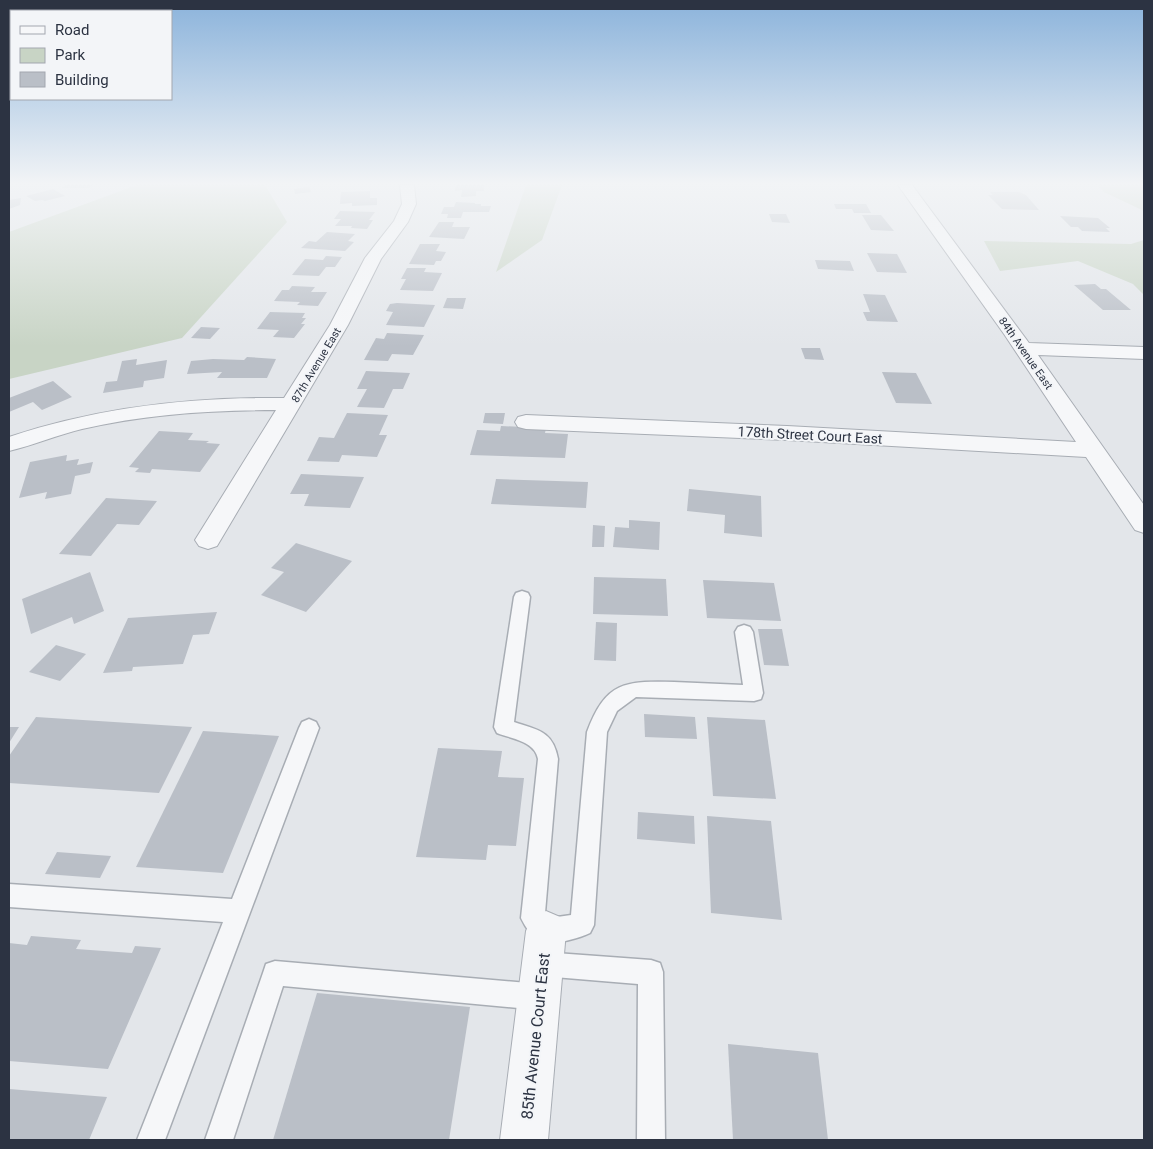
<svg xmlns="http://www.w3.org/2000/svg" width="1153" height="1149" viewBox="0 0 1153 1149" font-family="Roboto,sans-serif">
  <style>
    .green { fill: #c8d4c5 }
    .building { fill: #babfc7 }
    .lines { fill: none; stroke-linecap: round; stroke-linejoin: round }
    .service-casing { stroke: #a8adb4; stroke-width: 3 }
    .minor-casing { stroke: #a8adb4; stroke-width: 2 }
    .service { fill: #f6f7f9; fill-rule: evenodd }
    .minor { fill: #f6f7f9; fill-rule: evenodd }
    .labels { text-anchor: middle; stroke-width: 4; stroke-linejoin: round; paint-order: stroke }
    .far-street-label { font-size: 11px; fill: #2c3342; stroke: #f3f5f8 }
    .street-label { font-size: 14px; fill: #2c3342; stroke: #f3f5f8 }
    .near-street-label { font-size: 16px; fill: #2c3342; stroke: #f3f5f8 }
  </style>
  <rect width="100%" height="100%" fill="#e3e6ea"/>
  <g class="green">
    <path d="M137,185H265L287,222L182,338L9,379V232Z"/>
    <path d="M526,185H562L542,240L496,272Z"/>
    <path d="M1098,185H1144V211L1104,192Z"/>
    <path d="M1144,240V295L1133,284L1078,261L1000,271L984,241L1131,244Z"/>
  </g>
  <g class="building">
    <path d="M66,185H93L89,188H62Z"/>
    <path d="M456,185H484V191H476V196L461,197L462,190L455,191Z"/>
    <path d="M309,187L311,192L295,194L294,189Z"/>
    <path d="M53,189L65,196L45,201L42,200L35,201L26,196Z"/>
    <path d="M370,191V198H377V205L352,206V203L340,204L341,192Z"/>
    <path d="M990,192H1019L1026,195L1039,210L1002,209L988,195H993Z"/>
    <path d="M21,198L20,205L9,209V200Z"/>
    <path d="M456,202L475,203V204H481V206H491L489,212H463L461,218H447L448,214H441L444,207H454Z"/>
    <path d="M834,204H866L871,213H854L852,209H836Z"/>
    <path d="M340,211L375,212L369,220H373L367,229L351,228L352,226H335L341,219H334Z"/>
    <path d="M769,214H786L790,223L772,222Z"/>
    <path d="M862,215H881L894,231L871,230Z"/>
    <path d="M1060,216L1098,218L1110,228H1106L1110,232L1082,231L1078,227H1071Z"/>
    <path d="M439,222H454L452,227H470L464,239L429,237Z"/>
    <path d="M327,232L355,234L348,241L354,242L345,251L301,248L309,241L316,242Z"/>
    <path d="M420,244H440L436,251L446,252L441,261H436L434,265L409,264Z"/>
    <path d="M867,253L897,254L907,273L877,272Z"/>
    <path d="M326,256L342,257L335,267H326L319,276L292,275L305,259L323,260Z"/>
    <path d="M815,260L850,261L854,271L818,269Z"/>
    <path d="M407,268H426L424,272L442,273L433,291L400,290L406,279H401Z"/>
    <path d="M1095,284L1101,289H1106L1131,310H1103L1074,285Z"/>
    <path d="M292,286L315,287L311,292H327L318,306L297,305L300,302L274,301L282,290H289Z"/>
    <path d="M863,294L885,295L898,322L867,321L863,312H870Z"/>
    <path d="M447,298H466L463,309L443,308Z"/>
    <path d="M390,304L397,303L435,305L424,327L386,325L393,312L386,311Z"/>
    <path d="M270,312L305,313L302,318H306L301,324H305L294,338L273,337L279,330L257,329Z"/>
    <path d="M201,327L220,328L210,339L191,338Z"/>
    <path d="M387,333L424,335L413,355L392,354L388,361L364,360L376,338L384,339Z"/>
    <path d="M801,348H820L824,360L805,359Z"/>
    <path d="M247,357L276,359L267,378H217L222,372L187,374L191,361L213,359L244,360Z"/>
    <path d="M137,359L136,365L167,360L164,378L144,381L143,387L103,393L106,382L117,381L122,361Z"/>
    <path d="M366,371L410,373L403,389H393L384,408L357,407L367,389H357Z"/>
    <path d="M882,372L916,373L932,404L896,403Z"/>
    <path d="M53,381L72,397L42,410L33,402L9,412V398Z"/>
    <path d="M347,413L388,415L379,435H387L377,457L342,455L339,462L307,461L319,437L334,438Z"/>
    <path d="M485,413H505L503,424L483,423Z"/>
    <path d="M501,426L546,428L545,433L568,434L565,458L470,455L477,430L500,431Z"/>
    <path d="M159,431L193,433L188,440L209,441L206,443L220,444L200,472L152,469L150,473L135,472L139,468L129,467Z"/>
    <path d="M67,455L66,461L79,459L77,465L93,462L90,473L75,476L71,494L45,499L47,492L19,498L30,462Z"/>
    <path d="M301,474L364,477L350,508L304,506L309,494H290Z"/>
    <path d="M496,479L588,482L586,508L491,504Z"/>
    <path d="M689,489L761,496L762,537L724,533L725,515L687,511Z"/>
    <path d="M106,498L157,501L139,525L117,524L91,556L59,554Z"/>
    <path d="M629,520L660,522L659,550L613,547L615,527L629,528Z"/>
    <path d="M593,525L605,526L604,547H592Z"/>
    <path d="M296,543L352,561L306,612L261,595L284,572L271,568Z"/>
    <path d="M90,572L104,611L74,624L72,617L31,634L22,599Z"/>
    <path d="M594,577L666,579L668,616L593,614Z"/>
    <path d="M703,580L774,583L781,621L707,618Z"/>
    <path d="M217,612L209,634L193,635L183,664L133,667L132,671L103,673L128,618Z"/>
    <path d="M596,622L617,623L616,661L594,660Z"/>
    <path d="M758,629H782L789,666L764,665Z"/>
    <path d="M56,645L86,654L60,681L29,672Z"/>
    <path d="M644,714L695,717L697,739L645,737Z"/>
    <path d="M36,717L192,727L159,793L9,783V756Z"/>
    <path d="M707,717L765,720L776,799L713,796Z"/>
    <path d="M9,727H19L9,743Z"/>
    <path d="M203,731L279,736L223,873L136,867Z"/>
    <path d="M438,748L502,751L498,777L524,778L516,846L488,845L486,860L416,857Z"/>
    <path d="M638,812L694,816L695,844L637,839Z"/>
    <path d="M707,816L771,821L782,920L711,913Z"/>
    <path d="M57,852L111,856L100,878L45,874Z"/>
    <path d="M31,936L81,940L76,949L132,953L135,946L161,948L108,1069L9,1061V943L27,945Z"/>
    <path d="M317,993L470,1007L449,1140H273Z"/>
    <path d="M728,1044L818,1053L828,1140H733Z"/>
    <path d="M9,1089L107,1097L89,1140H9Z"/>
  </g>
  <g class="lines">
    <defs>
      <g id="service">
        <path d="M522,591L528,593L530,597L514,722C538,730 553,731 558,759L545,913L550,918L571,915L587,732C606,681 625,681 674,682C697,683 720,684 743,685L735,632L738,627L744,625L750,627L753,632L763,693L761,699L754,701L636,697L617,711L607,732L594,925L590,933C580,938 557,944 546,943C535,942 525,927 521,918L538,759C535,741 512,739 497,733L494,727L514,597L516,593Z"/>
        <path d="M309,719L316,722L319,728L165,1140H137L223,922L9,907V884L232,899L299,728L302,722Z"/>
        <path d="M542,952L651,960L660,963L663,972L665,1140H637L638,984L542,976L533,973L530,964L533,955Z"/>
        <path d="M275,961L539,984L548,988L552,997L548,1006L539,1010L283,986L233,1140H205L263,973L266,964Z"/>
      </g>
      <g id="minor">
        <path d="M400,185H414L416,204L408,222L381,259L348,325L217,546L208,549L199,546L195,540L276,410C211,410 146,414 82,429C57,435 34,445 9,451V437C99,407 190,397 284,398L330,325L365,258L394,221L402,204Z"/>
        <path d="M898,185H912L1029,343L1144,347V359L1038,355L1144,505V533L1135,530L1086,457L787,440L526,429L518,427L515,422L518,417L526,415L787,426L1076,442L1004,334Z"/>
        <path d="M546,911L560,917L566,931L548,1140H500L526,931L532,917Z"/>
      </g>
    </defs>
    <use href="#service" class="service-casing"/>
    <use href="#minor" class="minor-casing"/>
    <use href="#service" class="service"/>
    <use href="#minor" class="minor"/>
  </g>
  <linearGradient id="sky" x2="0" y2="1"><stop stop-color="#8bb3db"/><stop offset="0.53" stop-color="#f2f4f6"/><stop offset="1" stop-color="#f2f4f6" stop-opacity="0"/></linearGradient>
  <rect width="1153" height="346" fill="url(#sky)"/>
  <g class="labels">
    <g class="far-street-label">
      <text transform="translate(1026 353) rotate(55)" y="4">84th Avenue East</text>
      <text transform="translate(316 365) rotate(-59)" y="4">87th Avenue East</text>
    </g>
    <g class="street-label">
      <text transform="translate(810 435) rotate(3)" y="5">178th Street Court East</text>
    </g>
    <g class="near-street-label">
      <text transform="translate(535 1036) rotate(-84)" y="6">85th Avenue Court East</text>
    </g>
  </g>
  <rect width="1153" height="1149" fill="none" stroke="#2c3342" stroke-width="20"/>
  <rect x="10" y="10" width="162" height="90" fill="#f3f5f8" stroke="#a3a7af"/>
  <rect x="20" y="26" width="25" height="8" fill="#f6f7f9" stroke="#a3a7af"/>
  <text x="55" y="35" font-size="15" fill="#2c3342">Road</text>
  <rect x="20" y="48" width="25" height="15" fill="#c8d4c5" stroke="#a3a7af"/>
  <text x="55" y="60" font-size="15" fill="#2c3342">Park</text>
  <rect x="20" y="72" width="25" height="15" fill="#babfc7" stroke="#a3a7af"/>
  <text x="55" y="85" font-size="15" fill="#2c3342">Building</text>
</svg>
